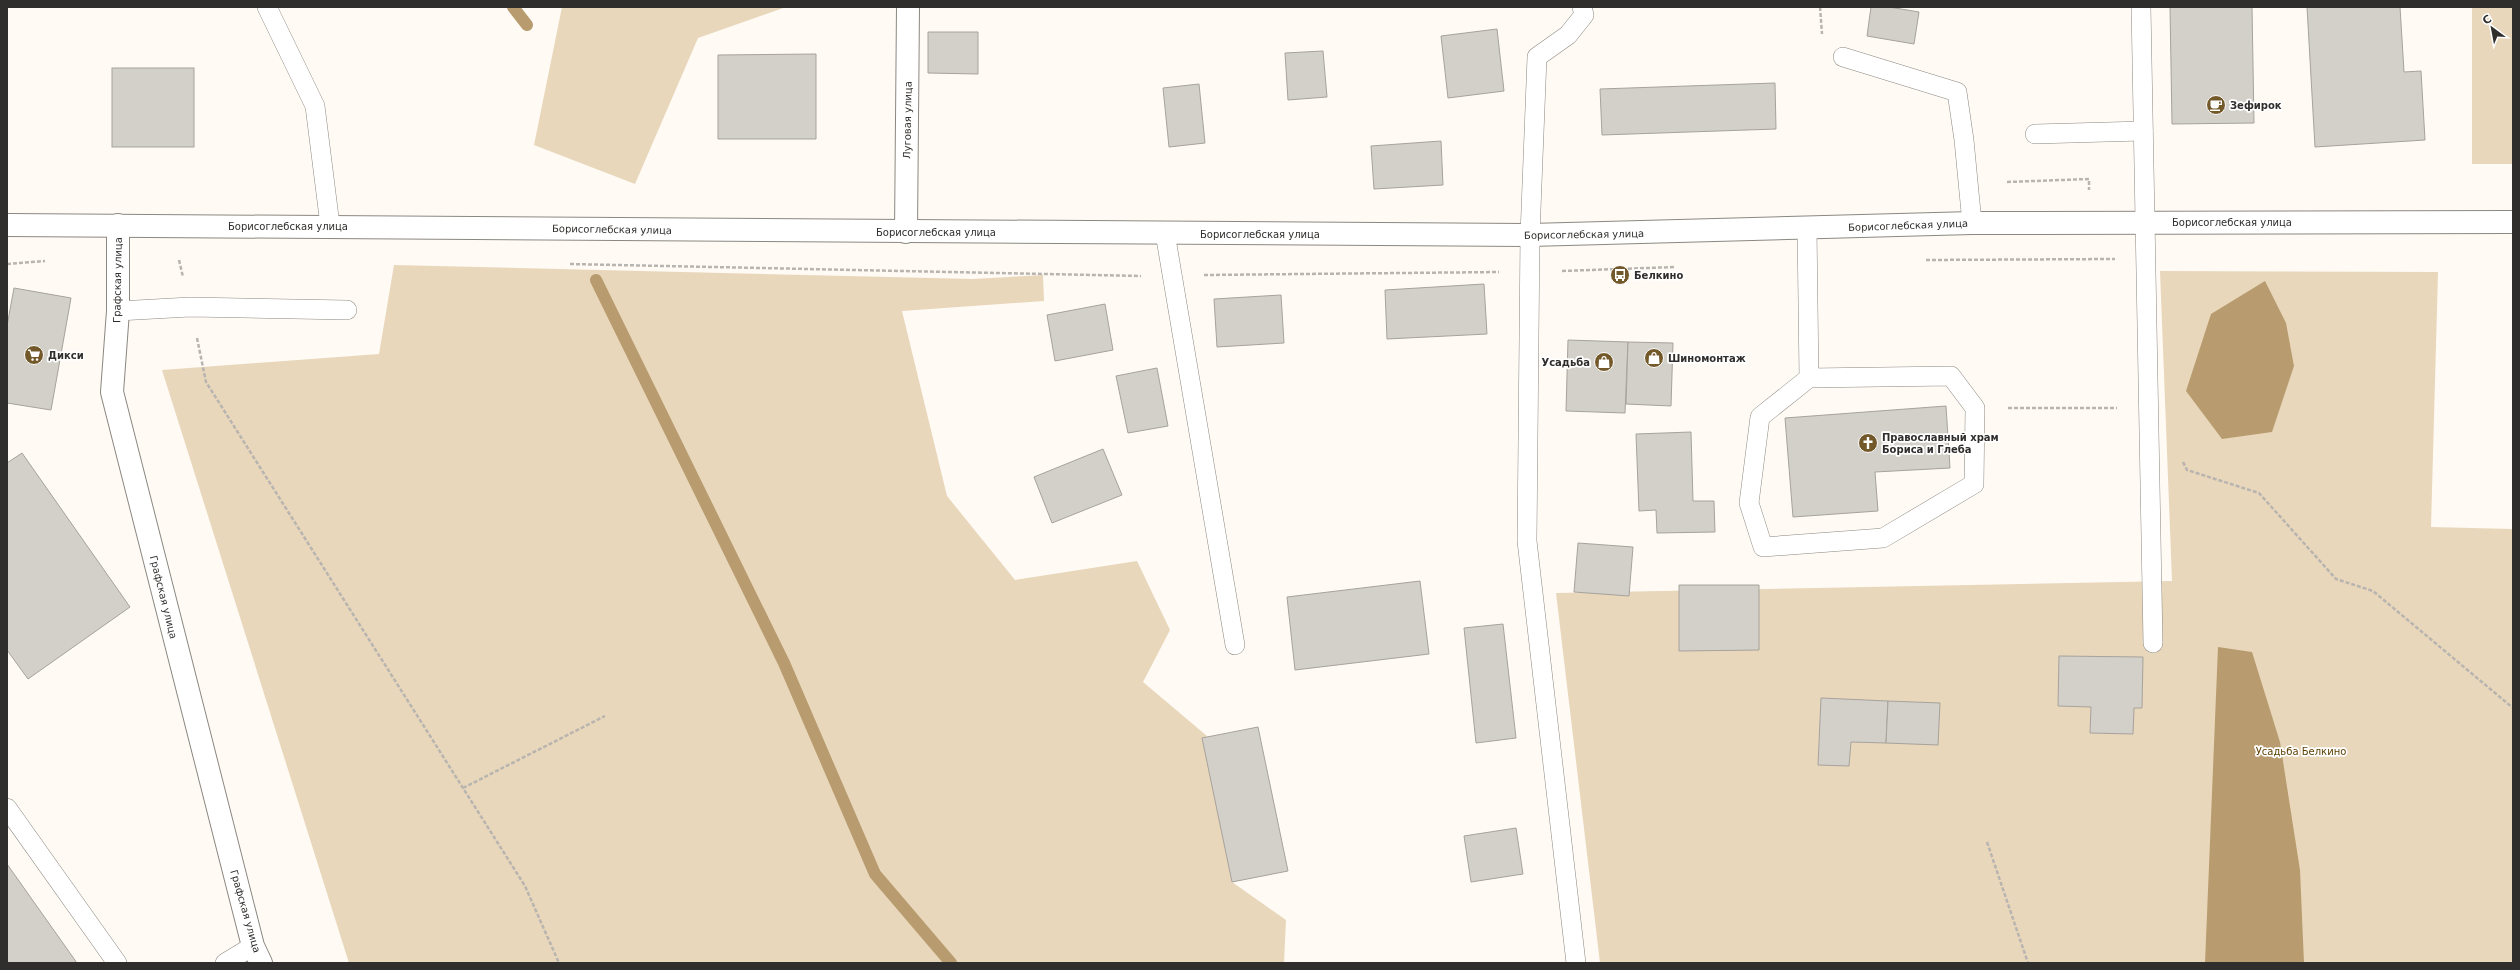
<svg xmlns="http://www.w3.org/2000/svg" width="2520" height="970" viewBox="0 0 2520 970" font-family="'DejaVu Sans',sans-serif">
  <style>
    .green { fill: #e9d7bb }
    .water { fill: #b89c6f }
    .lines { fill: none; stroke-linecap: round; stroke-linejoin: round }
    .stream { stroke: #b89c6f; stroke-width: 12 }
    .building { fill: #d3cfc9; stroke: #a6a29c }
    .service-casing { stroke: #8b8882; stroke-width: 20 }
    .minor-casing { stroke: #8b8882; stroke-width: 24 }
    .tertiary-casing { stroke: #8b8882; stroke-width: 24 }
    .path { stroke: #b8b4af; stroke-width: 2.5; stroke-dasharray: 4 2; stroke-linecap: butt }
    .service { stroke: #fff; stroke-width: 19 }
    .minor { stroke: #fff; stroke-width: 22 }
    .tertiary { stroke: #fff; stroke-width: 22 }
    .labels { text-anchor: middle; stroke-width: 3.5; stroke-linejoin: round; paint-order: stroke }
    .poi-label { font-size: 10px; font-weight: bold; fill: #302e2c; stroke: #fff; text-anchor: start }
    .street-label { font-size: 10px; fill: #302e2c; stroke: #fff }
    .park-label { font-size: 10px; fill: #5b3f01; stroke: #fff }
  </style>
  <rect width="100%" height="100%" fill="#fffaf4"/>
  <g class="green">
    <path d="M562,7H786L698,38L635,184L534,145Z"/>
    <rect x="2472" y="7" width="41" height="157"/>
    <path d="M394,265L973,279L1043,275L1044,301L902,311L947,496L1015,580L1137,561L1170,630L1143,682L1207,736L1232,882L1286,920L1284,963H349L162,370L379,354Z"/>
    <path d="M2160,271L2438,272L2431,527L2513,529V963H1600L1556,593L2172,581Z"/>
  </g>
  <g class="water">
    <path d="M2265,281L2286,323L2294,366L2272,432L2222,439L2186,391L2211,314Z"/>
    <path d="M2218,647L2252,652L2280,742L2300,870L2304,963H2205Z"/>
  </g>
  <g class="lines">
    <g class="stream">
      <path d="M513,7L527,25"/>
      <path d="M596,280L784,663L875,874L951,963"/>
    </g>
  </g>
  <g class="building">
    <path d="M1871,7H1889L1919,12L1914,44L1867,36Z"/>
    <path d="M2170,7H2252L2254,123L2172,124Z"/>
    <path d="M2307,7H2400L2404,72L2421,71L2425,140L2315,147Z"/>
    <path d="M1497,29L1504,91L1448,98L1441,36Z"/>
    <path d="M928,32H978V74L928,73Z"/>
    <path d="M1323,51L1327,97L1288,100L1285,53Z"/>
    <path d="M816,54V139H718V55Z"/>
    <rect x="112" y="68" width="82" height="79"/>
    <path d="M1775,83L1776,129L1602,135L1600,89Z"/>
    <path d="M1199,84L1205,143L1169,147L1163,88Z"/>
    <path d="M1441,141L1443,185L1374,189L1371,146Z"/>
    <path d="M1484,284L1487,334L1387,339L1385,290Z"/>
    <path d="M14,288L71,298L51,410L7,403V326Z"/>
    <path d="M1281,295L1284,343L1217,347L1214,299Z"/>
    <path d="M1105,304L1113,350L1055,361L1047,315Z"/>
    <path d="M1568,340L1628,342L1625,413L1566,411Z"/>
    <path d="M1628,342L1673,343L1671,406L1626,404Z"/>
    <path d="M1157,368L1168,426L1128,433L1116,376Z"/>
    <path d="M1946,406L1950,468L1875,472L1878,511L1793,517L1785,418Z"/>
    <path d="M1691,432L1693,501H1714L1715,532L1657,533L1656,510L1639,511L1636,434Z"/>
    <path d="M1103,449L1122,495L1052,523L1034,477Z"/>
    <path d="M22,453L130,607L28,679L7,650V463Z"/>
    <path d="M1578,543L1633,547L1629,596L1574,592Z"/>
    <path d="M1420,581L1429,654L1295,670L1287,597Z"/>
    <path d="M1679,585H1759V650L1679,651Z"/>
    <path d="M1503,624L1516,738L1476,743L1464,628Z"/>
    <path d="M2059,656L2143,657L2142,708H2134L2133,734L2090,733L2091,707L2058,706Z"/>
    <path d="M1821,698L1888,701L1886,743L1851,742L1849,766L1818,765Z"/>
    <path d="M1888,701L1940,703L1938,745L1886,743Z"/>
    <path d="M1258,727L1288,871L1232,882L1202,738Z"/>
    <path d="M1516,828L1523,874L1471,882L1464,836Z"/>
    <path d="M7,864L77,963H7Z"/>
  </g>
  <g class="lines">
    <defs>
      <g id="service">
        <path d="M267,7L315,106L330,225"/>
        <path d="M2141,7L2153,643"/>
        <path d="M1843,57L1957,92L1964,140L1972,223"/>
        <path d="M2035,134L2143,131"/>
        <path d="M1807,228L1809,378L1760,417L1749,503L1763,547L1883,538L1974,484L1975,408L1951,376L1809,378"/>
        <path d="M1165,233L1235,645"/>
        <path d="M118,311L190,307L347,310"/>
        <path d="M7,808L117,963"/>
        <path d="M225,963L253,946"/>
        <path d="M1576,963L1527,541L1530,235L1537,57L1568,35L1584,15L1582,7"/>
      </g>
      <g id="minor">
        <path d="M118,225V311L112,392L253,946L261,963"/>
        <path d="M906,232L908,7"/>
      </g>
      <path id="tertiary" d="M7,225L1530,235L1972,223L2513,222"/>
    </defs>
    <use href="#service" class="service-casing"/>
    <use href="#minor" class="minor-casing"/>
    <use href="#tertiary" class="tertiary-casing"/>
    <g class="path">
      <path d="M1820,7L1822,34"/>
      <path d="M2007,182L2089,179V190"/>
      <path d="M179,260L183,277"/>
      <path d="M1926,260L2115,259"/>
      <path d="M7,264L45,261"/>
      <path d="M570,264L1141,276"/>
      <path d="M1562,271L1675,267"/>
      <path d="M1204,275L1499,272"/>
      <path d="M197,338L206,382L525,886L559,963"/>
      <path d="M2008,408H2117"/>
      <path d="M2183,462L2187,470L2259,493L2336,579L2373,591L2513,708"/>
      <path d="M463,788L605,716"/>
      <path d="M1987,842L2028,963"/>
    </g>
    <use href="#service" class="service"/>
    <use href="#minor" class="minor"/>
    <use href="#tertiary" class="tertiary"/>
  </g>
  <defs>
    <symbol id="cafe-disc" viewBox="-11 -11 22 22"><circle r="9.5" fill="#73582a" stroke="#fff"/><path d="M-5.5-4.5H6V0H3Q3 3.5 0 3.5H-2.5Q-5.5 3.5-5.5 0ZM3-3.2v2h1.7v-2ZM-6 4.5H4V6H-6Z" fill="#fff"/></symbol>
    <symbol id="bus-disc" viewBox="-11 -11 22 22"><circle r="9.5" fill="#73582a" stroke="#fff"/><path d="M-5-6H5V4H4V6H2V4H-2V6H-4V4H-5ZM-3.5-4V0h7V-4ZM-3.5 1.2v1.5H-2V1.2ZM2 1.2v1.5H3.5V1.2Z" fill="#fff"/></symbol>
    <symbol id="supermarket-disc" viewBox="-11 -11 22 22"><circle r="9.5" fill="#73582a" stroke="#fff"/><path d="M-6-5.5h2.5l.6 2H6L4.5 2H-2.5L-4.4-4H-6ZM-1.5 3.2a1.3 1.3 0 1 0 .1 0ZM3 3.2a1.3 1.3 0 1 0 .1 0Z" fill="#fff"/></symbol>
    <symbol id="shop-disc" viewBox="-11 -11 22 22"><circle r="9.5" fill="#73582a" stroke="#fff"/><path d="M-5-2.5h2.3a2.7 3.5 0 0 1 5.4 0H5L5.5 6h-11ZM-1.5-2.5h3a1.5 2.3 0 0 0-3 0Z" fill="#fff"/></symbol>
    <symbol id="church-disc" viewBox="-11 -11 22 22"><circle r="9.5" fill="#73582a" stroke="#fff"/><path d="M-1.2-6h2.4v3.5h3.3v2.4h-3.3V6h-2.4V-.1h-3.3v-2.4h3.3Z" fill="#fff"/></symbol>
  </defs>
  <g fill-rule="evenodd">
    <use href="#cafe-disc" x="2205" y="94" width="22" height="22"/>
    <use href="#bus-disc" x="1609" y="264" width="22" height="22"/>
    <use href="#supermarket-disc" x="23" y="344" width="22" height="22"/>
    <use href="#shop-disc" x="1643" y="347" width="22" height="22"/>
    <use href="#shop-disc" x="1593" y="351" width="22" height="22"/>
    <use href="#church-disc" x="1857" y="432" width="22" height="22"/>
  </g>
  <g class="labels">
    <g class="poi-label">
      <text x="2230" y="109">Зефирок</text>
      <text x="1634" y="279">Белкино</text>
      <text x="48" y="359">Дикси</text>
      <text x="1668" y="362">Шиномонтаж</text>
      <text x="1590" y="366" text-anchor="end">Усадьба</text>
      <text x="1882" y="441">Православный храм<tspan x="1882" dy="12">Бориса и Глеба</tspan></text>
    </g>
    <g class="street-label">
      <text transform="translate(907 120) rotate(-89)" y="4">Луговая улица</text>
      <text x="2232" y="226">Борисоглебская улица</text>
      <text transform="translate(1908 225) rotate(-2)" y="4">Борисоглебская улица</text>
      <text x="288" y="230">Борисоглебская улица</text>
      <text transform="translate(612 229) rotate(1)" y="4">Борисоглебская улица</text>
      <text x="936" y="236">Борисоглебская улица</text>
      <text x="1260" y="238">Борисоглебская улица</text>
      <text transform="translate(1584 234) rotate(-1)" y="4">Борисоглебская улица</text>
      <text transform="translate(117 280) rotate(-89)" y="4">Графская улица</text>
      <text transform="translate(164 597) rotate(76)" y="4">Графская улица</text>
      <text transform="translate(246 911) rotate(74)" y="4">Графская улица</text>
    </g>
    <g class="park-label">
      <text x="2301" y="755">Усадьба Белкино</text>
    </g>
  </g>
  <rect width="2520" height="970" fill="none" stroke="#302e2c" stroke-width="16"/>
  <g transform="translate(2492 28) rotate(328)" stroke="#ffffff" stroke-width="3" paint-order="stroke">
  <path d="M0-3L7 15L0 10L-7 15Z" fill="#302e2c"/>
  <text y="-6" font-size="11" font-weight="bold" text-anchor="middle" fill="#302e2c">С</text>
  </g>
</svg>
